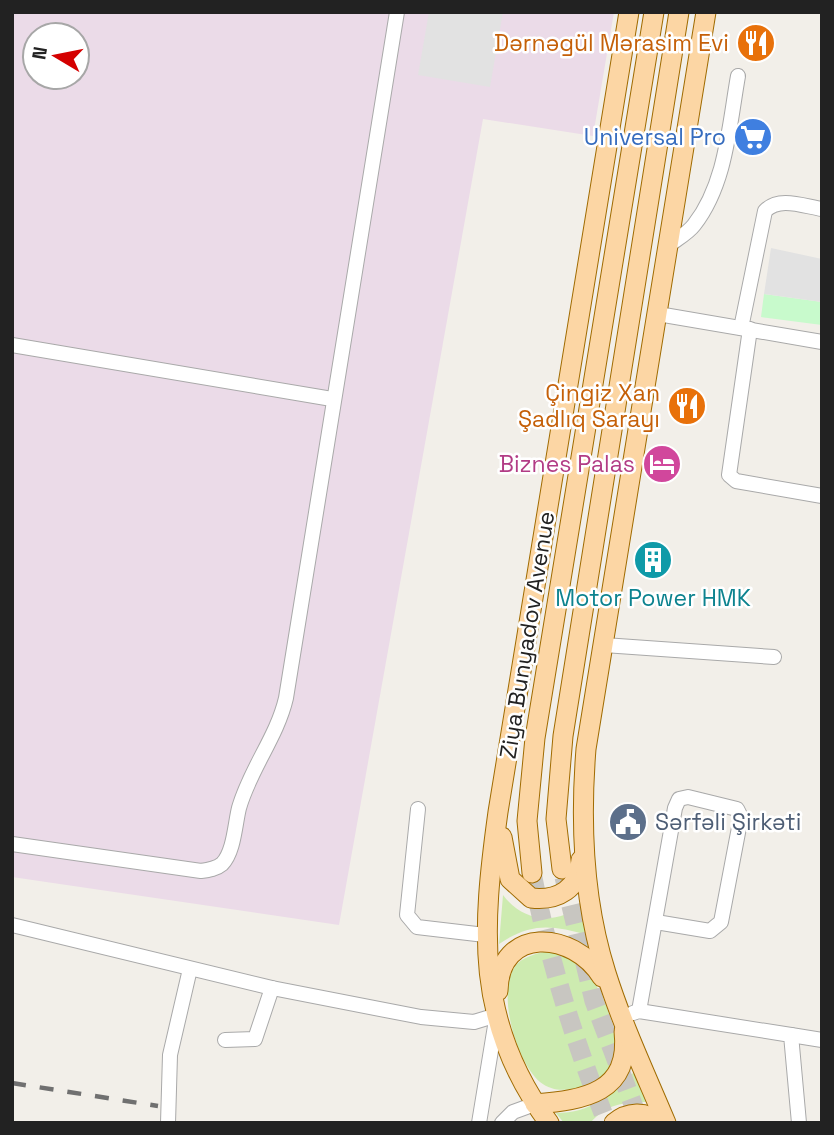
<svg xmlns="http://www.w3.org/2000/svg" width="834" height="1135" viewBox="0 0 834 1135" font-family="'Space Grotesk',sans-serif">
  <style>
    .industrial { fill: #ebdbe8; fill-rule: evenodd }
    .grass { fill: #cdebb0 }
    .park { fill: #c8facc }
    .parking { fill: #e2e2e2 }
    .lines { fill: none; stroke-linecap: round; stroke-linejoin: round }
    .major-tunnel { stroke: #c8c6c1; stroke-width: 19; stroke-dasharray: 19 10; stroke-linecap: butt }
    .minor-casing { stroke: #a9a9a9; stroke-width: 16 }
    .major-casing { stroke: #a06b00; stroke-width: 21 }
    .minor { stroke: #fff; stroke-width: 14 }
    .major { stroke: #fcd6a4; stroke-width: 19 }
    .rail { stroke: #707070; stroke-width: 4.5; stroke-dasharray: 14 14; stroke-linecap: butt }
    .labels { text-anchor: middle; stroke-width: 5; stroke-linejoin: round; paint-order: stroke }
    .food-label { font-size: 23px; fill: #c56008; stroke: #fff; text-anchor: end }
    .shop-label { font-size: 23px; fill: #366cbe; stroke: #fff; text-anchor: end }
    .hotel-label { font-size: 23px; fill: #b23c85; stroke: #fff; text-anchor: end }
    .culture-label { font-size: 23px; fill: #0d838f; stroke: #fff }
    .street-label { font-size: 23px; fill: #222; stroke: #fff }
    .service-label { font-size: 23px; fill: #4e5e75; stroke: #fff; text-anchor: start }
  </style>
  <rect width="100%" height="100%" fill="#f2efe9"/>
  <path class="industrial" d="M12,12H614L593,136L483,119L339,925L12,877ZM35,35H77V77H35Z"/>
  <g class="grass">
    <path d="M503,895C523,922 557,926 582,904L588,935C552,925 531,922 499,944Z"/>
    <path d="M548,951C556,952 567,952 573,957C600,978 631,1046 605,1076C598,1084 590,1085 581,1087C566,1091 553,1092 540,1082C516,1062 494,987 518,963C526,956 538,953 548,951Z"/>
    <path d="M634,1072L646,1102C623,1102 607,1104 590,1123H564L556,1113C591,1113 610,1096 634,1072Z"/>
  </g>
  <path class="park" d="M764,294L822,302V325L761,317Z"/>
  <g class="parking">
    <path d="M429,12H503L490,87L418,75Z"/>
    <path d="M771,248L822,259V302L764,294Z"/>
  </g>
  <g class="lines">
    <g class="major-tunnel">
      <path d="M532,873C549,960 574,1041 607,1123"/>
      <path d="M564,877L594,1001L640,1123"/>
    </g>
    <defs>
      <g id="minor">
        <path d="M669,245C677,239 688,233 694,225C726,184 729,127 738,76"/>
        <path d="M658,314L822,342"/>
        <path d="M741,328L765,211C779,196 803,206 822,209"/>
        <path d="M750,329L729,475L736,481L822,496"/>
        <path d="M12,345L332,399"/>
        <path d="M604,645L774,657"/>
        <path d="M418,809L407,915L417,927L485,935"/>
        <path d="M12,844L201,871C209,870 216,869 222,864C234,852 235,824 239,808C250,769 277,737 286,698L397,12"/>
        <path d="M12,925L272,988L421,1017L474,1022L497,1015"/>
        <path d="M639,1011L675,808L679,799L688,797L737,809L741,817L721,922L710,931L656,922"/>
        <path d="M633,1013L639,1011L791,1035L799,1123"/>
        <path d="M791,1035L822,1040"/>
        <path d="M225,1040L255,1039L272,988"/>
        <path d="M168,1123L170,1055L190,969"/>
        <path d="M479,1123L496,1020"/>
        <path d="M502,1123L513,1112L535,1104"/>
      </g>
      <g id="major">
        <path d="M502,837L510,879L531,898C558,901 579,889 581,860"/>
        <path d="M562,869L556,819L563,736L679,12"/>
        <path d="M532,873L527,821L535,738L654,12"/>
        <path d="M498,991C499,926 573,930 602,977"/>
        <path d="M535,1104C584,1100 631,1093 624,1031"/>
        <path d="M549,1123C474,1022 482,928 498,812L629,12"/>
        <path d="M614,1123C627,1112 646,1110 659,1123"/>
        <path d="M666,1123C645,1073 622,1024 606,973C583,901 580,824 586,749L706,12"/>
      </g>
    </defs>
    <use href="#minor" class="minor-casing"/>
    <use href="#major" class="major-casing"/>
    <use href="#minor" class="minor"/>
    <use href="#major" class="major"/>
    <path class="rail" d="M12,1083L158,1106"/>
  </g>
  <defs>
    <symbol id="restaurant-disc" viewBox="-11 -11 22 22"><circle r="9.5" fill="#e8710a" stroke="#fff"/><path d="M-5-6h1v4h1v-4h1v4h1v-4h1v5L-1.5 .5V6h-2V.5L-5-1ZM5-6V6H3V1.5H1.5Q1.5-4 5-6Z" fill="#fff"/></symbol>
    <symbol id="supermarket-disc" viewBox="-11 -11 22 22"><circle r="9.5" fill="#3f7fe0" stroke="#fff"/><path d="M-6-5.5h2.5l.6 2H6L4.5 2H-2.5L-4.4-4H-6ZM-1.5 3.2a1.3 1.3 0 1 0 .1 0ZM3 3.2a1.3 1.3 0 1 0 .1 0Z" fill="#fff"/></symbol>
    <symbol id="hotel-disc" viewBox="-11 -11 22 22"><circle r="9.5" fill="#d1479c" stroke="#fff"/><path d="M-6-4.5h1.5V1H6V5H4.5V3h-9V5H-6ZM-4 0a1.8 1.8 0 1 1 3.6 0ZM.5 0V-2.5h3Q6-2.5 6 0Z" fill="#fff"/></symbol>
    <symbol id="building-disc" viewBox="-11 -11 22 22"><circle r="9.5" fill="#0f9aa8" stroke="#fff"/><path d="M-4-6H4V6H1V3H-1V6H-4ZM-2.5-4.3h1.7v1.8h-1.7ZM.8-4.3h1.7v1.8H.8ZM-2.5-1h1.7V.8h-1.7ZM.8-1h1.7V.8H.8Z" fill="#fff"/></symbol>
    <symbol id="civic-disc" viewBox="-11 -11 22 22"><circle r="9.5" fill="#5c6f8a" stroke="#fff"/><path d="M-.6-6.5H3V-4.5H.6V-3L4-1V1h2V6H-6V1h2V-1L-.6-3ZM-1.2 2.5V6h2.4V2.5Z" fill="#fff"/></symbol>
  </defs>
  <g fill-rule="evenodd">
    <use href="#restaurant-disc" x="734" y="21" width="44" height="44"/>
    <use href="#supermarket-disc" x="731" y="115" width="44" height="44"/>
    <use href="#restaurant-disc" x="665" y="384" width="44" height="44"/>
    <use href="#hotel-disc" x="640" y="442" width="44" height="44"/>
    <use href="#building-disc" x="631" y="538" width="44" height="44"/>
    <use href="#civic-disc" x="606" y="800" width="44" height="44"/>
  </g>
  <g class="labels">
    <g class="food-label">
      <text x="729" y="51">Dərnəgül Mərasim Evi</text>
      <text x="660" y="401">Çingiz Xan<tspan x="660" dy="26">Şadlıq Sarayı</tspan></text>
    </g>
    <g class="shop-label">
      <text x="726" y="145">Universal Pro</text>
    </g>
    <g class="hotel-label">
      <text x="635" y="472">Biznes Palas</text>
    </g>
    <g class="culture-label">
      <text x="653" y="606">Motor Power HMK</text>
    </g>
    <g class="street-label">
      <text transform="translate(527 635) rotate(-81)" y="8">Ziya Bunyadov Avenue</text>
    </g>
    <g class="service-label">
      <text x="655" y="830">Sərfəli Şirkəti</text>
    </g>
  </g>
  <rect width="834" height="1135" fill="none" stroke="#222222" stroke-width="28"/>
  <g transform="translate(56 56) rotate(280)"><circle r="33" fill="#ffffff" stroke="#a7a7a7" stroke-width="2"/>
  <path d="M0-5L12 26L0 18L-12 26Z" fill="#d40000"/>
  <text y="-10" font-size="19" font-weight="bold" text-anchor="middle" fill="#222222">N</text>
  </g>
</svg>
